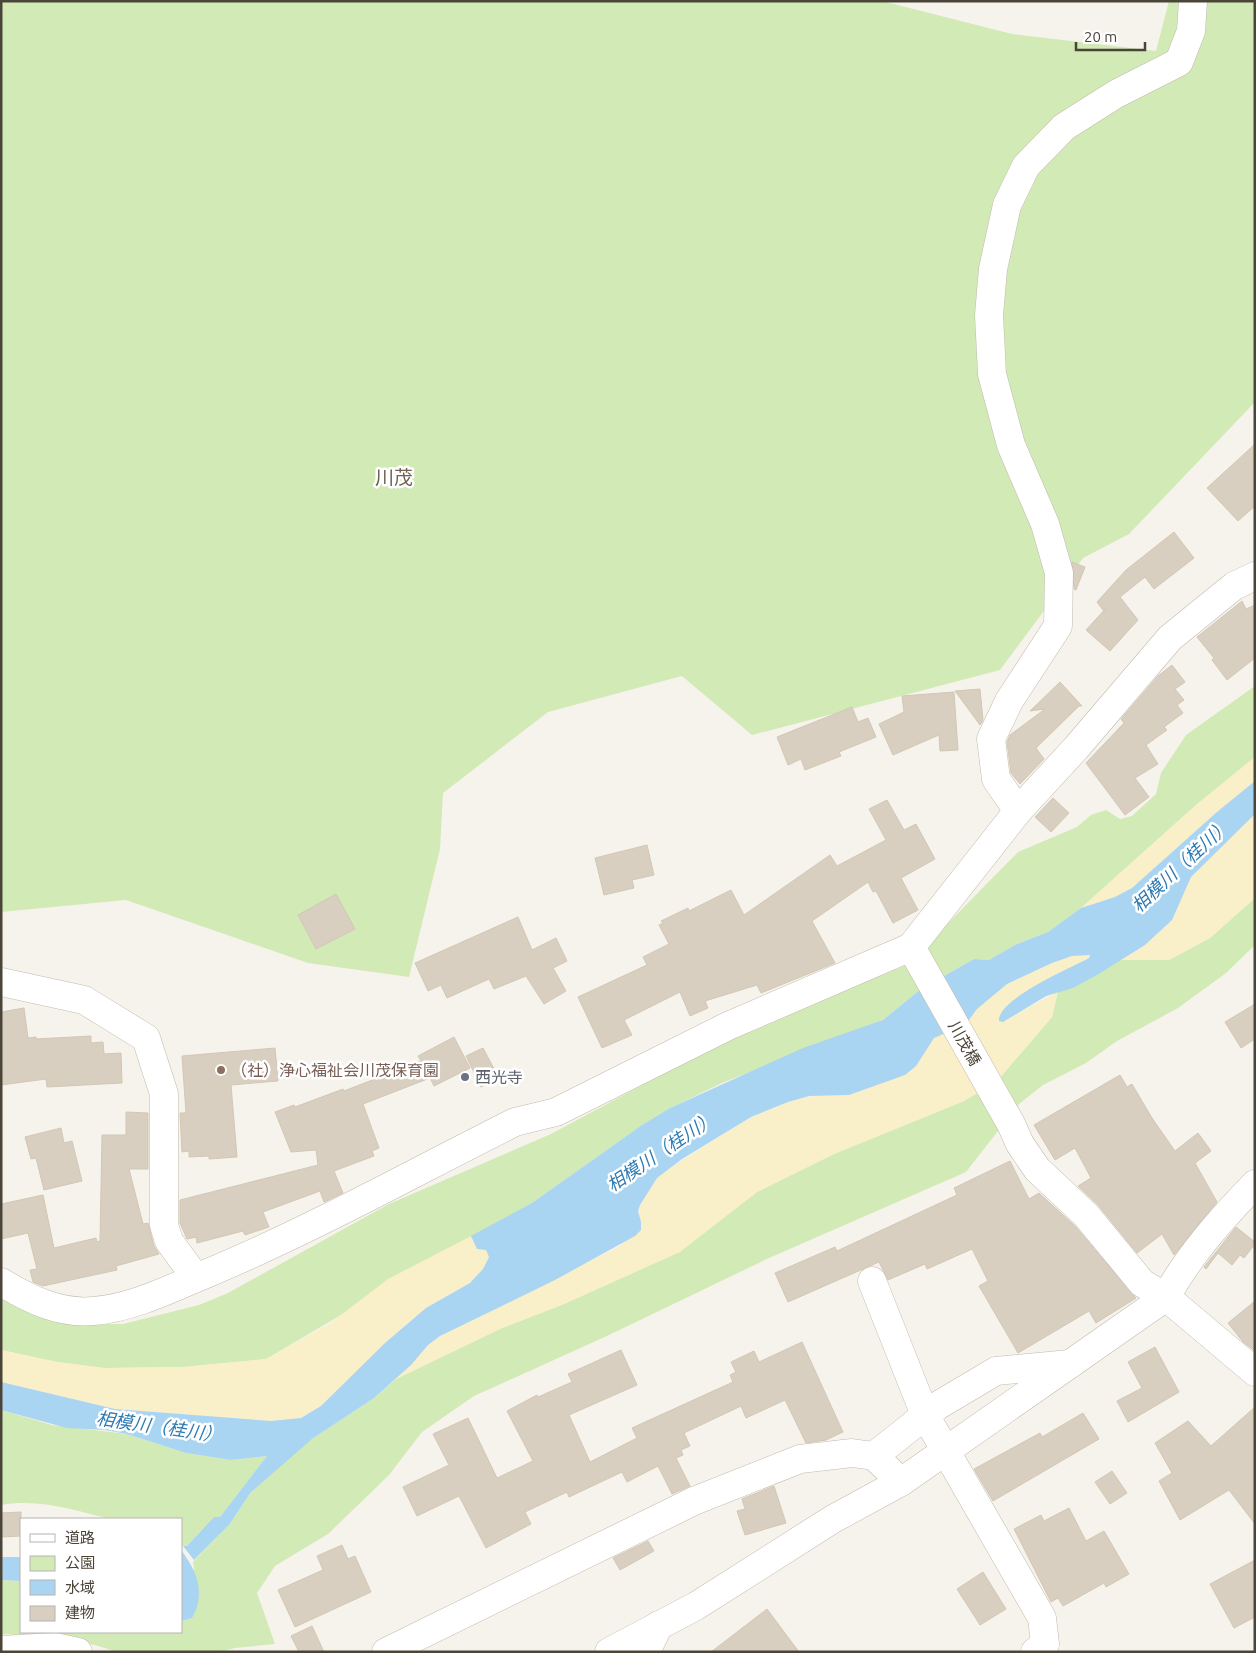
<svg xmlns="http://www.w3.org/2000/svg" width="1256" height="1653" viewBox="0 0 1256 1653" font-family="Ubuntu,'Noto Sans JP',sans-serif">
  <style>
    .green { fill: #d2eab5 }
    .sand { fill: #f9efc9 }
    .water { fill: #a9d4f2 }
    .building { fill: #d8cfc1; stroke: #d3c7b4 }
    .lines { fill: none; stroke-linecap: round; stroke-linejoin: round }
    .minor-casing { stroke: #c2bbae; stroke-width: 29 }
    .tertiary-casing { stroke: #c2bbae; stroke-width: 29 }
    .minor { stroke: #fff; stroke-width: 28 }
    .tertiary { stroke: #fff; stroke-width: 28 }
    .education-dot { fill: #8d6e63; stroke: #fff; stroke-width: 2 }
    .worship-dot { fill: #6b7280; stroke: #fff; stroke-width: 2 }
    .labels { text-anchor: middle; stroke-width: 5; stroke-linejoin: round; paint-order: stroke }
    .street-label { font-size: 16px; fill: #4b4439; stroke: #fff }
    .education-label { font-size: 16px; fill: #785e54; stroke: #fff; text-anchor: start }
    .worship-label { font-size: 16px; fill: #5b616d; stroke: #fff; text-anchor: start }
    .water-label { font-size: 18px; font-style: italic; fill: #2e7ab2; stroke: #fff }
    .quarter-label { font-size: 19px; fill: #6e6250; stroke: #fff }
  </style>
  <rect width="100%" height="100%" fill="#f6f3ec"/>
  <g class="green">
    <path d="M1,1H882L1012,34L1156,51L1169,1H1255V402L1129,534L1083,558L1000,670L752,735L682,676L548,712L443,793L440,849L409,977L308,963L126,900L1,912Z"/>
    <path d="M1255,686V757L1196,805L1081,908L1048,932L1015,945L989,960L974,959L967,963L921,989L883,1020L722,1083L670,1108L642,1125L532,1203L266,1359L184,1367L104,1368L57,1362L1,1350V1299L68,1324H123L199,1305L228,1293L389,1204L551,1134L747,1029L907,965L1018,852L1077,827L1091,815L1106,810L1120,819L1132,816L1156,794L1161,773L1186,735Z"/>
    <path d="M1255,898V945L1226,973L1178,1008L1117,1041L1086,1063L1043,1085L1019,1104L966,1172L769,1258L609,1335L474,1396L422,1432L389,1475L328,1534L275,1566L257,1593L275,1644L235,1648L219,1652H117L95,1645L36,1636L1,1634V1580L21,1581V1632H181V1621L192,1618L194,1568L193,1562L229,1525L251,1492L303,1445L374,1398L396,1379L502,1328L564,1304L679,1252L757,1192L834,1154L964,1101L997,1081L1052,1017L1058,991L1073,988L1121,960H1169L1210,938Z"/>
    <path d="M1,1410L52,1425L127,1434L186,1453L231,1460L267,1456L220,1517H214L187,1546H181V1519C164,1519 127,1523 111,1519C75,1511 40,1498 1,1505Z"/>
  </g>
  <g class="sand">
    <path d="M1255,757V781L1217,812L1132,888L1115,897L1081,908L1196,805Z"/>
    <path d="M1255,814V898L1210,938L1169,960H1121L1145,945L1167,925L1191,877Z"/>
    <path d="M1090,955L1089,958C1060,975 1029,988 1003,1010V1022L1058,991L1052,1017L997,1081L964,1101L834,1154L757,1192L680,1252L564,1304L502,1328L396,1379L428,1345L440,1336L620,1246L641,1222L638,1211L640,1205L657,1178L665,1171L751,1117L802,1097L849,1095L869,1088L939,1034L966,1024L977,1009L1007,984L1052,963L1072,956Z"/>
    <path d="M471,1236L477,1249L486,1250L489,1257L483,1269L470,1283L426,1308L385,1343L321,1406L301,1418L271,1421L115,1409L1,1382V1350L57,1362L104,1368L184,1367L266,1359L329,1324L388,1279Z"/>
  </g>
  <g class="water">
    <path d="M1255,781V814L1191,877L1172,920L1145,945L1097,975L1073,988L1046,996L1003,1022L999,1021C997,999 1071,968 1089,958L1090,955L1072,956L1052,963L1007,984L977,1009L966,1024L934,1038L916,1066L905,1075L849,1095L809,1096L788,1102L751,1117L682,1159L657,1178L640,1205L638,1211L641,1222V1230L635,1236L555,1280L440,1336L428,1345L411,1365L374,1398L312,1439L251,1492L229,1525L194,1560L183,1546H187L214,1517H220L267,1456L231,1460L186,1453L127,1434L105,1430L67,1428L1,1410V1382L115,1409L271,1421L301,1418L321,1406L385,1343L426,1308L470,1283L483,1269L489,1257L486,1250L477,1249L471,1236L532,1203L642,1125L670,1108L803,1048L883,1020L921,989L967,963L974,959L989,960L1015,945L1048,932L1081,908L1115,897L1132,888L1217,812Z"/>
    <path d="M181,1550C197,1571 206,1593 192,1618L181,1621Z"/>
    <path d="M1,1557H21V1581L1,1580Z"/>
  </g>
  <g class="building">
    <path d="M1255,444V506L1238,521L1207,488Z"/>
    <path d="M1174,532L1194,558L1154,589L1145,577L1120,597L1138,620L1110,651L1086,630L1107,607L1103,610L1097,602L1126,570Z"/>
    <path d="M1072,562L1085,567L1076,590L1074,589Z"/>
    <path d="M1242,601L1246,609L1255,605V658L1227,680L1212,660L1214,658L1197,637Z"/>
    <path d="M1172,665L1185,682L1175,689L1184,700L1177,705L1183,713L1164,727L1167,730L1146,745L1158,764L1135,778L1149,797L1125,815L1086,763L1124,723L1121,719L1158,676Z"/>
    <path d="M1060,682L1082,706H1079L1036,748L1044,759L1020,784L1011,773L1007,742L1010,735L1045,709L1030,711Z"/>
    <path d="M980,689L983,720L980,725L955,691Z"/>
    <path d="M954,692L958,750L940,751L939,735L893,755L879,724L904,712L902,696Z"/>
    <path d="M852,707L858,722L868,718L876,737L839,752L841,756L805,770L801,759L788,765L777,737Z"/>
    <path d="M1053,798L1069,813L1051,832L1035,817Z"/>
    <path d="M887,800L904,830L916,824L935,859L901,878L918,910L893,923L876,891L873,892L868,882L812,921L835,963L761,993L757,985L705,1001L708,1008L690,1016L680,992L624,1020L632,1035L602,1048L578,997L647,965L643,957L669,944L659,925L663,923L661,921L688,908L689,911L731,890L744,915L830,855L837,866L886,840L869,809Z"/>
    <path d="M647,845L654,875L632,880L634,888L604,895L595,858Z"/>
    <path d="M336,894L355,929L316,949L298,915Z"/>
    <path d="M518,917L532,950L556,938L567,961L553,968L566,991L544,1004L526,976L494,989L489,979L447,998L441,985L428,991L415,963Z"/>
    <path d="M1255,1004V1039L1241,1048L1225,1022Z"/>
    <path d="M24,1008L28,1038L36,1037V1039L91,1036V1043L103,1042L104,1054L121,1053L122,1083L47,1087L46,1079L1,1085V1012Z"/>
    <path d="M454,1037L470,1068L434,1086L430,1078L363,1104L379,1148L372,1151L374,1156L334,1171L343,1193L324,1202L320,1191L263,1212L269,1227L245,1235L243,1231L197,1243L196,1237L187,1239L180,1223V1200L318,1165L316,1150L291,1152L275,1112L294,1105L295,1107L343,1089L344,1091L421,1061L418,1056Z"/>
    <path d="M275,1048L278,1081L231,1085L237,1157L209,1159V1156L189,1157V1151L182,1152L180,1113H186L182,1056Z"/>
    <path d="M483,1048L499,1078L481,1087L466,1056Z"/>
    <path d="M1120,1075L1127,1087L1132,1084L1152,1118L1175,1151L1198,1133L1211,1151L1195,1163L1217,1202L1174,1255L1162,1234L1137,1253L1098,1205L1078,1186L1091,1178L1075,1148L1055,1160L1034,1125Z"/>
    <path d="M126,1112L148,1113V1169H129L143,1224L148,1223L154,1246L159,1254L116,1266L117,1270L43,1286L33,1282L30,1270L37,1269L28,1233L1,1239V1204L43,1195L54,1248L96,1238L97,1242L100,1241L102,1135H126Z"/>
    <path d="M61,1128L64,1143L72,1141L82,1181L44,1190L36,1158L31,1159L25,1137Z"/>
    <path d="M1010,1161L1029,1199L1039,1193L1075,1226L1136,1298L1096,1323L1089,1311L1018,1353L979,1286L988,1281L972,1249L927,1269L925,1264L888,1280L879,1262L788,1302L775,1273L835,1247L837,1251L957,1195L954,1188Z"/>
    <path d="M1236,1227L1255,1242V1244L1244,1258L1240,1255L1232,1265L1218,1253L1206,1269L1204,1267Z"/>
    <path d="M1255,1301V1351L1243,1342L1228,1323Z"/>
    <path d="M802,1342L843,1432L826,1440L806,1443L785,1400L746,1418L741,1406L684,1433L690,1446L681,1450L683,1455L676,1458L690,1486L672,1494L658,1466L627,1482L622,1472L569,1497L567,1492L525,1512L531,1524L486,1548L459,1496L417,1516L403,1487L449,1465L433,1434L468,1418L497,1478L533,1461L507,1411L537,1395L538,1397L572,1382L568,1374L621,1350L637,1385L569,1415L590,1462L637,1438L632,1428L733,1382L730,1375L736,1372L731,1362L754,1351L759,1362Z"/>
    <path d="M1155,1347L1179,1392L1128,1422L1117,1401L1142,1388L1128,1362Z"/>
    <path d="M1255,1407V1524L1229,1490L1180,1520L1159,1481L1172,1473L1155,1443L1188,1421L1211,1446Z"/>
    <path d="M1083,1413L1099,1439L993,1501L974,1469L1040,1433L1042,1437Z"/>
    <path d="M1112,1471L1127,1493L1110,1504L1095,1482Z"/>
    <path d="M774,1486L786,1523L745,1535L737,1511L745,1509L742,1499Z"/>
    <path d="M1069,1508L1086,1541L1104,1531L1129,1574L1106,1587L1104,1583L1063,1606L1058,1598L1051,1602L1014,1529L1041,1515L1044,1521Z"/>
    <path d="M21,1512V1536L1,1537V1513Z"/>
    <path d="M648,1541L654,1551L620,1570L613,1558Z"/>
    <path d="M342,1545L348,1559L355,1556L371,1592L295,1627L278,1590L323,1570L317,1556Z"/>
    <path d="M1255,1560V1617L1234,1628L1210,1584Z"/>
    <path d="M983,1572L1006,1609L980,1625L957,1589Z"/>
    <path d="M767,1609L799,1652H711Z"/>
    <path d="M312,1626L324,1652H299L291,1636Z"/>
  </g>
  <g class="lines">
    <defs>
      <g id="minor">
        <path d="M1018,811L996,779L991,739L1009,701L1058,626L1059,573L1045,524L1011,445L992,374L989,315L993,269L1007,205L1026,166L1064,127L1116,94L1179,62L1191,31L1193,1"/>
        <path d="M911,947L1011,1124L1020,1144L1037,1169L1086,1215L1142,1283L1166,1297L1255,1372"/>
        <path d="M1,982L84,1000L146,1038L164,1094V1225L169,1241L196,1278"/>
        <path d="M872,1281L925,1415L1042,1618L1045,1644L1035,1652"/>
        <path d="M1,1282C29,1299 59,1314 93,1311C133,1308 172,1288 208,1273C313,1229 413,1173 515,1122L556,1112L728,1026L911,947L1018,811L1076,748L1170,638L1234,586L1255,576"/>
        <path d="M1166,1297C1189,1255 1222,1218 1255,1184"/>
        <path d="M874,1456L937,1406L996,1371L1070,1364"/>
        <path d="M1,1650L55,1647L78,1652"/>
        <path d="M386,1652L694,1501L800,1459L852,1453L874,1456L901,1482"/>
        <path d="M646,1652L659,1625"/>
      </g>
      <path id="tertiary" d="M609,1652L696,1606L833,1519L901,1482L1166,1297"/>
    </defs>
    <use href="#minor" class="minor-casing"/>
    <use href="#tertiary" class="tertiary-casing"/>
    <use href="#minor" class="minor"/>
    <use href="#tertiary" class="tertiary"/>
  </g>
  <circle class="education-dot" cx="221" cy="1070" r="5"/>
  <circle class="worship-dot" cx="465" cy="1077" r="5"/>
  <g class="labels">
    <g class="street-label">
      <text transform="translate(965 1043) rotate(61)" y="6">川茂橋</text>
    </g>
    <g class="education-label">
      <text x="231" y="1076">（社）浄心福祉会川茂保育園</text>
    </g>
    <g class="worship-label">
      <text x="475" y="1083">西光寺</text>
    </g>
    <g class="water-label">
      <text transform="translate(1181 866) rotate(-43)" y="6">相模川（桂川）</text>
      <text transform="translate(661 1152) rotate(-34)" y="6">相模川（桂川）</text>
      <text transform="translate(159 1427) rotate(8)" y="6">相模川（桂川）</text>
    </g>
    <g class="quarter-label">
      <text x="394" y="484">川茂</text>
    </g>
  </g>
  <rect width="1256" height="1653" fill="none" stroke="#4b4439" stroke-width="5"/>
  <rect x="20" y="1518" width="162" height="115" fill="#ffffff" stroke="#b7b4b0"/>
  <rect x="30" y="1534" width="25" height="8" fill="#ffffff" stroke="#b7b4b0"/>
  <text x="65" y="1543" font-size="15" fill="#4b4439">道路</text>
  <rect x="30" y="1556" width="25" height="15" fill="#d2eab5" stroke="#b7b4b0"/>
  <text x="65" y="1568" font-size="15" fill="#4b4439">公園</text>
  <rect x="30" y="1580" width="25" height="15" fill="#a9d4f2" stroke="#b7b4b0"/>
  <text x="65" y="1593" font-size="15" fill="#4b4439">水域</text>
  <rect x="30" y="1606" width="25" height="15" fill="#d8cfc1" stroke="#b7b4b0"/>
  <text x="65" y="1618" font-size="15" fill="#4b4439">建物</text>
  <path d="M1076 42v8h69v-8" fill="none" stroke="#4b4439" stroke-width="2.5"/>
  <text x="1084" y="42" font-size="15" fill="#4b4439" stroke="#ffffff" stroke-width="4" paint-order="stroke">20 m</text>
</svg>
